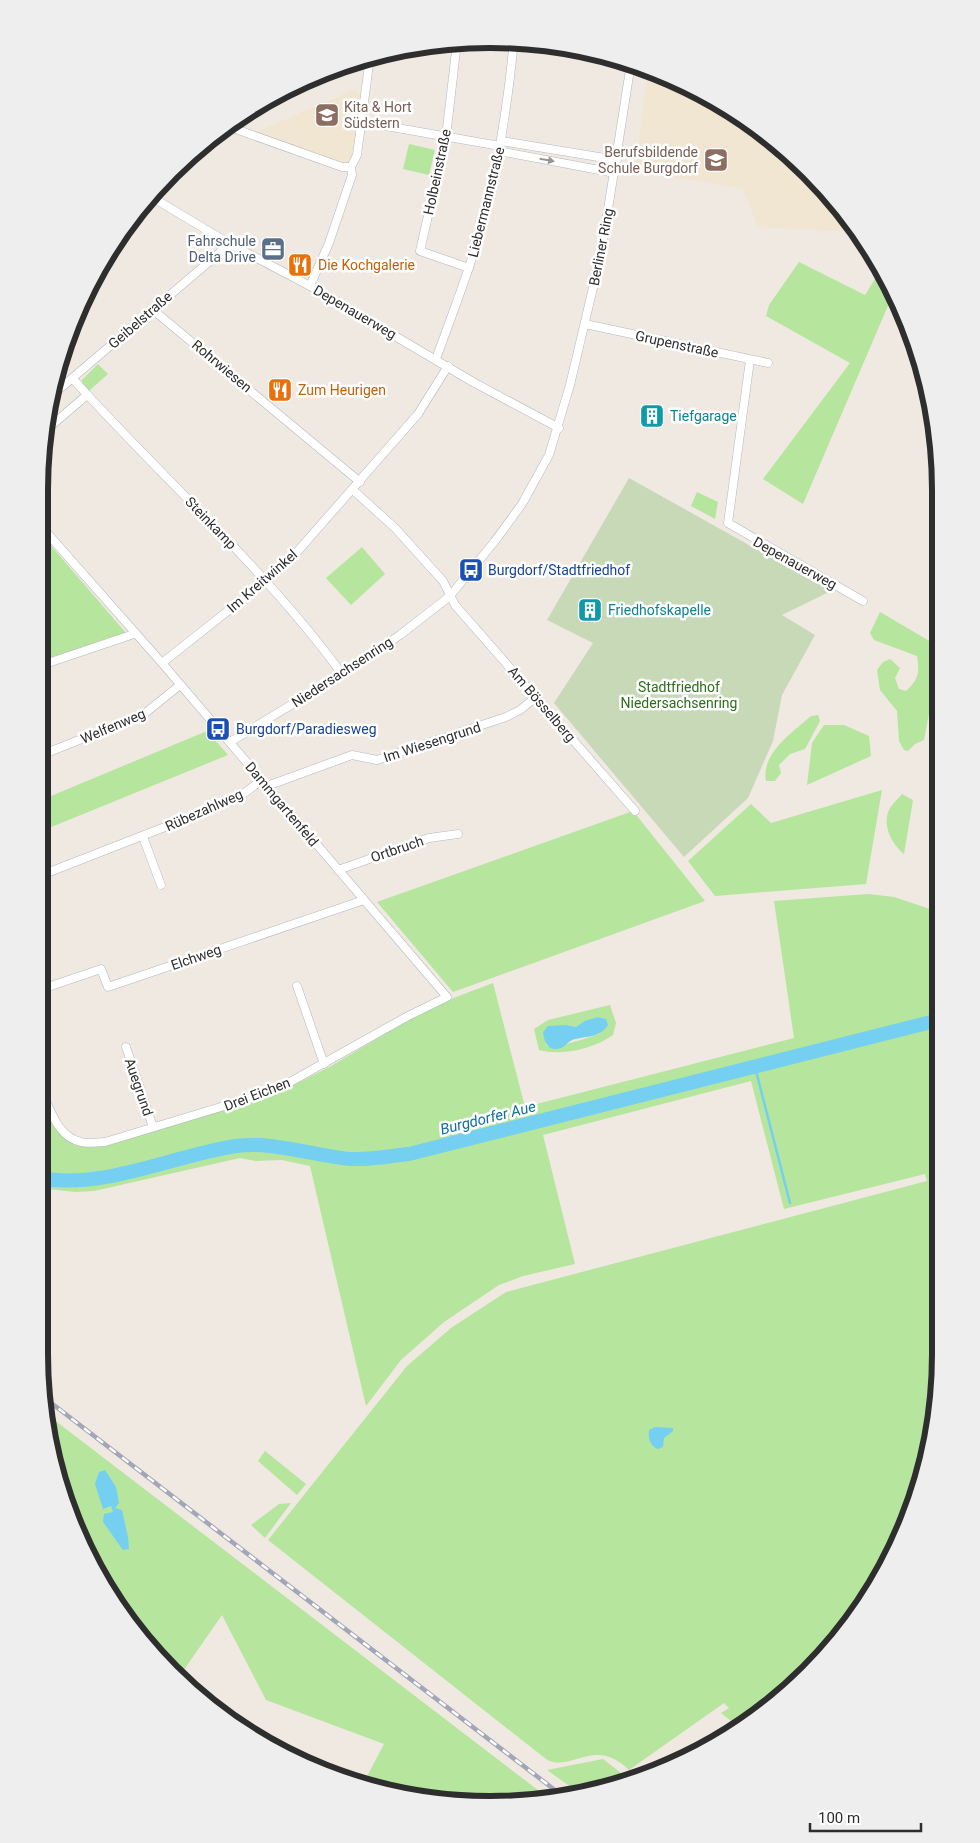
<svg xmlns="http://www.w3.org/2000/svg" width="980" height="1843" viewBox="0 0 980 1843" font-family="Roboto,sans-serif">
  <style>
    .education { fill: #f0e6d1 }
    .green { fill: #b6e59e; fill-rule: evenodd }
    .cemetery { fill: #c8d9b8 }
    .water { fill: #75cff0 }
    .lines { fill: none; stroke-linecap: round; stroke-linejoin: round }
    .stream { stroke: #75cff0; stroke-width: 2.5 }
    .river { stroke: #75cff0; stroke-width: 14 }
    .street-casing { stroke: #b4b7c1; stroke-width: 9 }
    .street { stroke: #fff; stroke-width: 8 }
    .rail-casing { stroke: #a3a6b8; stroke-width: 4.5 }
    .rail { stroke: #fff; stroke-width: 2.5; stroke-dasharray: 8; stroke-linecap: butt }
    .oneway { fill: #969696 }
    .labels { text-anchor: middle; stroke-width: 5; stroke-linejoin: round; paint-order: stroke }
    .education-label { font-size: 14px; fill: #785e54; stroke: #fff; text-anchor: start }
    .street-label { font-size: 14px; fill: #2e2e2e; stroke: #fff }
    .service-label { font-size: 14px; fill: #4e5e75; stroke: #fff; text-anchor: end }
    .food-label { font-size: 14px; fill: #c56008; stroke: #fff; text-anchor: start }
    .culture-label { font-size: 14px; fill: #0d838f; stroke: #fff; text-anchor: start }
    .transit-label { font-size: 14px; fill: #164399; stroke: #fff; text-anchor: start }
    .park-label { font-size: 14px; fill: #2c6e1b; stroke: #fff }
    .water-label { font-size: 15px; font-style: italic; fill: #0d6fa3; stroke: #fff }
    .rim { fill: none; stroke: #2e2e2e; stroke-width: 6 }
  </style>
  <rect width="100%" height="100%" fill="#efe9e1"/>
  <g class="education">
    <path d="M648,70L690,85L787,151L848,216L857,232L758,227L743,189L635,170Z"/>
    <path d="M355,89L362,97L350,166L254,133Z"/>
  </g>
  <g class="green">
    <path d="M409,144L435,150L429,175L403,169Z"/>
    <path d="M799,262L865,295L880,271L893,294L803,504L763,479L850,363L766,316L769,305Z"/>
    <path d="M98,364L108,374L89,391L82,384V380Z"/>
    <path d="M697,492L718,502L715,519L691,506Z"/>
    <path d="M40,533L126,633L39,663Z"/>
    <path d="M362,547L385,574L351,605L326,578Z"/>
    <path d="M880,612L938,646V666L924,740L915,744L908,751L904,750L899,741L897,711L880,690L877,670L883,662L890,659L900,668L895,678L899,689L906,691C918,680 920,673 917,656L874,640L870,633Z"/>
    <path d="M818,715L820,721L805,749L790,754L779,765L781,773L775,781H766C761,753 792,733 811,716Z"/>
    <path d="M824,725H844L869,736L871,756L807,785L812,743Z"/>
    <path d="M207,731L228,755L39,832V801Z"/>
    <path d="M882,790L866,884L715,896L688,861L751,804L771,823Z"/>
    <path d="M902,794L913,800L904,854C892,844 882,826 889,810C892,804 898,799 902,794Z"/>
    <path d="M633,811L705,901L453,992L377,902Z"/>
    <path d="M868,894L894,897L939,912V1016C824,1045 709,1075 593,1104C550,1115 507,1125 463,1136C442,1140 421,1147 400,1150C339,1159 285,1138 225,1144C159,1150 108,1185 39,1174V1133L41,1127L52,1122C67,1143 73,1147 99,1146L276,1094L331,1066L430,1007L493,983L525,1107L794,1038L774,901Z"/>
    <path d="M610,1005L616,1023L613,1035C593,1049 563,1056 539,1050L534,1029L548,1020ZM598,1017L606,1019L599,1034C583,1039 562,1047 547,1046L543,1032L567,1025L576,1027Z"/>
    <path d="M939,1024L940,1382L926,1470L895,1553L809,1672L740,1728L721,1713L729,1708L724,1703L629,1770C594,1735 570,1774 546,1759L268,1540L407,1366L451,1328L506,1292L927,1181L925,1174L784,1209L751,1081L543,1135L575,1264L523,1276L499,1285L444,1322L401,1360L366,1406L310,1166L282,1160L256,1161L240,1158L94,1191L75,1192L39,1188V1182C107,1191 170,1158 236,1149C269,1145 302,1157 334,1160C359,1163 385,1159 410,1157Z"/>
    <path d="M49,1416L547,1797L520,1803L373,1789L363,1784L384,1744L266,1700L222,1615L181,1674L132,1628L63,1498Z"/>
    <path d="M265,1451L306,1484L297,1495L258,1461Z"/>
    <path d="M291,1503L265,1538L251,1525L279,1504Z"/>
    <path d="M603,1759L621,1773L607,1783L575,1790L547,1770Z"/>
  </g>
  <path class="cemetery" d="M629,478L831,591L782,615L815,635L782,695L773,741L748,798L684,857L554,703L593,643L547,620Z"/>
  <g class="water">
    <path d="M598,1017L606,1019L608,1025C600,1038 585,1036 572,1040C568,1042 566,1045 563,1047C549,1054 544,1042 543,1032L548,1026L567,1025L576,1027L585,1021Z"/>
    <path d="M655,1427L673,1428V1431L664,1438L663,1447L658,1449C650,1446 648,1438 649,1430Z"/>
    <path d="M105,1470L116,1487L119,1503L115,1508L122,1510L128,1537L129,1549L123,1550L103,1522L104,1514L113,1512L111,1506L103,1509L95,1484L99,1472Z"/>
  </g>
  <g class="lines">
    <path class="stream" d="M755,1067L790,1203"/>
    <path class="river" d="M39,1178C104,1190 171,1156 236,1146C274,1141 314,1156 352,1159C370,1160 390,1156 409,1154L939,1020"/>
    <defs>
      <g id="street">
        <path d="M457,42L446,137L420,251L469,268"/>
        <path d="M363,122L500,146"/>
        <path d="M227,126L342,167H351"/>
        <path d="M501,141L617,160"/>
        <path d="M499,151L615,173"/>
        <path d="M150,196L230,244L310,286L473,382L559,428"/>
        <path d="M310,286L329,243L352,175L351,167L357,155L370,57"/>
        <path d="M152,309L360,482"/>
        <path d="M585,324L768,363"/>
        <path d="M436,359C452,314 470,270 482,225C499,164 508,102 514,40"/>
        <path d="M750,360L728,523L863,601"/>
        <path d="M73,379C162,478 263,566 342,674"/>
        <path d="M50,397L230,244"/>
        <path d="M45,431L87,395"/>
        <path d="M353,490L395,528L443,581L455,605L635,811"/>
        <path d="M162,663L267,580L297,552L418,414L448,366"/>
        <path d="M39,666L134,634"/>
        <path d="M230,742L342,674L400,635L450,596L495,541L522,504L549,455L570,385L601,254L631,63"/>
        <path d="M39,756L144,714L180,685"/>
        <path d="M267,786L352,755L377,760L506,717L520,710L536,697"/>
        <path d="M143,837L161,885"/>
        <path d="M338,870L429,838L458,834"/>
        <path d="M39,876L229,802L243,794L262,780"/>
        <path d="M297,986L324,1064"/>
        <path d="M39,990L101,969L108,987L364,900"/>
        <path d="M126,1047L153,1127"/>
        <path d="M39,1087C50,1106 56,1137 81,1142C88,1144 97,1142 105,1142L274,1091L408,1016L447,997L162,663L40,525"/>
      </g>
    </defs>
    <use href="#street" class="street-casing"/>
    <use href="#street" class="street"/>
    <defs>
      <path id="rail" d="M46,1399L560,1794"/>
    </defs>
    <use href="#rail" class="rail-casing"/>
    <use href="#rail" class="rail"/>
  </g>
  <defs><path id="oneway-solid" d="M-6-.8H1V-3.2L6.5 0L1 3.2V.8H-6Z" transform="scale(1.25)"/></defs>
  <use class="oneway" href="#oneway-solid" transform="translate(547 160) rotate(10)"/>
  <defs>
    <symbol id="school-square" viewBox="-11 -11 22 22"><rect x="-9" y="-9" width="18" height="18" rx="4" fill="#8d6e63" stroke="#fff"/><path d="M0-5L7-2L0 1L-7-2ZM-4 1L0 2.5L4 1V4Q0 6-4 4Z" fill="#fff"/></symbol>
    <symbol id="office-square" viewBox="-11 -11 22 22"><rect x="-9" y="-9" width="18" height="18" rx="4" fill="#5c6f8a" stroke="#fff"/><path d="M-6-3h4V-5.5h4V-3h4V5H-6ZM-1-4.5V-3h2v-1.5ZM-6 0V1H6V0Z" fill="#fff"/></symbol>
    <symbol id="restaurant-square" viewBox="-11 -11 22 22"><rect x="-9" y="-9" width="18" height="18" rx="4" fill="#e8710a" stroke="#fff"/><path d="M-5-6h1v4h1v-4h1v4h1v-4h1v5L-1.5 .5V6h-2V.5L-5-1ZM5-6V6H3V1.5H1.5Q1.5-4 5-6Z" fill="#fff"/></symbol>
    <symbol id="building-square" viewBox="-11 -11 22 22"><rect x="-9" y="-9" width="18" height="18" rx="4" fill="#0f9aa8" stroke="#fff"/><path d="M-4-6H4V6H1V3H-1V6H-4ZM-2.5-4.3h1.7v1.8h-1.7ZM.8-4.3h1.7v1.8H.8ZM-2.5-1h1.7V.8h-1.7ZM.8-1h1.7V.8H.8Z" fill="#fff"/></symbol>
    <symbol id="bus-square" viewBox="-11 -11 22 22"><rect x="-9" y="-9" width="18" height="18" rx="4" fill="#1a4fb4" stroke="#fff"/><path d="M-5-6H5V4H4V6H2V4H-2V6H-4V4H-5ZM-3.5-4V0h7V-4ZM-3.5 1.2v1.5H-2V1.2ZM2 1.2v1.5H3.5V1.2Z" fill="#fff"/></symbol>
  </defs>
  <g fill-rule="evenodd">
    <use href="#school-square" x="313" y="101" width="28" height="28"/>
    <use href="#school-square" x="702" y="146" width="28" height="28"/>
    <use href="#office-square" x="259" y="235" width="28" height="28"/>
    <use href="#restaurant-square" x="286" y="251" width="28" height="28"/>
    <use href="#restaurant-square" x="266" y="376" width="28" height="28"/>
    <use href="#building-square" x="638" y="402" width="28" height="28"/>
    <use href="#bus-square" x="457" y="556" width="28" height="28"/>
    <use href="#building-square" x="576" y="596" width="28" height="28"/>
    <use href="#bus-square" x="204" y="715" width="28" height="28"/>
  </g>
  <g class="labels">
    <g class="education-label">
      <text x="344" y="112">Kita &amp; Hort<tspan x="344" dy="16">Südstern</tspan></text>
      <text x="698" y="157" text-anchor="end">Berufsbildende<tspan x="698" dy="16">Schule Burgdorf</tspan></text>
    </g>
    <g class="street-label">
      <text transform="translate(437 172) rotate(-78)" y="5">Holbeinstraße</text>
      <text transform="translate(486 202) rotate(-76)" y="5">Liebermannstraße</text>
      <text transform="translate(601 247) rotate(-79)" y="5">Berliner Ring</text>
      <text transform="translate(355 312) rotate(30)" y="5">Depenauerweg</text>
      <text transform="translate(140 320) rotate(-41)" y="5">Geibelstraße</text>
      <text transform="translate(677 344) rotate(12)" y="5">Grupenstraße</text>
      <text transform="translate(222 366) rotate(40)" y="5">Rohrwiesen</text>
      <text transform="translate(211 523) rotate(46)" y="5">Steinkamp</text>
      <text transform="translate(795 563) rotate(29)" y="5">Depenauerweg</text>
      <text transform="translate(262 581) rotate(-41)" y="5">Im Kreitwinkel</text>
      <text transform="translate(342 672) rotate(-33)" y="5">Niedersachsenring</text>
      <text transform="translate(542 704) rotate(49)" y="5">Am Bösselberg</text>
      <text transform="translate(113 726) rotate(-23)" y="5">Welfenweg</text>
      <text transform="translate(432 742) rotate(-18)" y="5">Im Wiesengrund</text>
      <text transform="translate(282 804) rotate(50)" y="5">Dammgartenfeld</text>
      <text transform="translate(204 810) rotate(-24)" y="5">Rübezahlweg</text>
      <text transform="translate(397 849) rotate(-19)" y="5">Ortbruch</text>
      <text transform="translate(196 957) rotate(-19)" y="5">Elchweg</text>
      <text transform="translate(139 1087) rotate(71)" y="5">Auegrund</text>
      <text transform="translate(257 1094) rotate(-21)" y="5">Drei Eichen</text>
    </g>
    <g class="service-label">
      <text x="256" y="246">Fahrschule<tspan x="256" dy="16">Delta Drive</tspan></text>
    </g>
    <g class="food-label">
      <text x="318" y="270">Die Kochgalerie</text>
      <text x="298" y="395">Zum Heurigen</text>
    </g>
    <g class="culture-label">
      <text x="670" y="421">Tiefgarage</text>
      <text x="608" y="615">Friedhofskapelle</text>
    </g>
    <g class="transit-label">
      <text x="488" y="575">Burgdorf/Stadtfriedhof</text>
      <text x="236" y="734">Burgdorf/Paradiesweg</text>
    </g>
    <g class="park-label">
      <text x="679" y="692">Stadtfriedhof<tspan x="679" dy="16">Niedersachsenring</tspan></text>
    </g>
    <g class="water-label">
      <text transform="translate(488 1118) rotate(-14)" y="5">Burgdorfer Aue</text>
    </g>
  </g>
  <path d="M0 0H980V1843H0ZM490 48H490A442 442 0 0 1 932 490V1354A442 442 0 0 1 490 1796H490A442 442 0 0 1 48 1354V490A442 442 0 0 1 490 48Z" fill="#eee" fill-rule="evenodd"/>
  <path class="rim" d="M490 48H490A442 442 0 0 1 932 490V1354A442 442 0 0 1 490 1796H490A442 442 0 0 1 48 1354V490A442 442 0 0 1 490 48Z"/>
  <path d="M810 1823v8h111v-8" fill="none" stroke="#2e2e2e" stroke-width="2.5"/>
  <text x="818" y="1823" font-size="15" fill="#2e2e2e" stroke="#ffffff" stroke-width="4" paint-order="stroke">100 m</text>
</svg>
